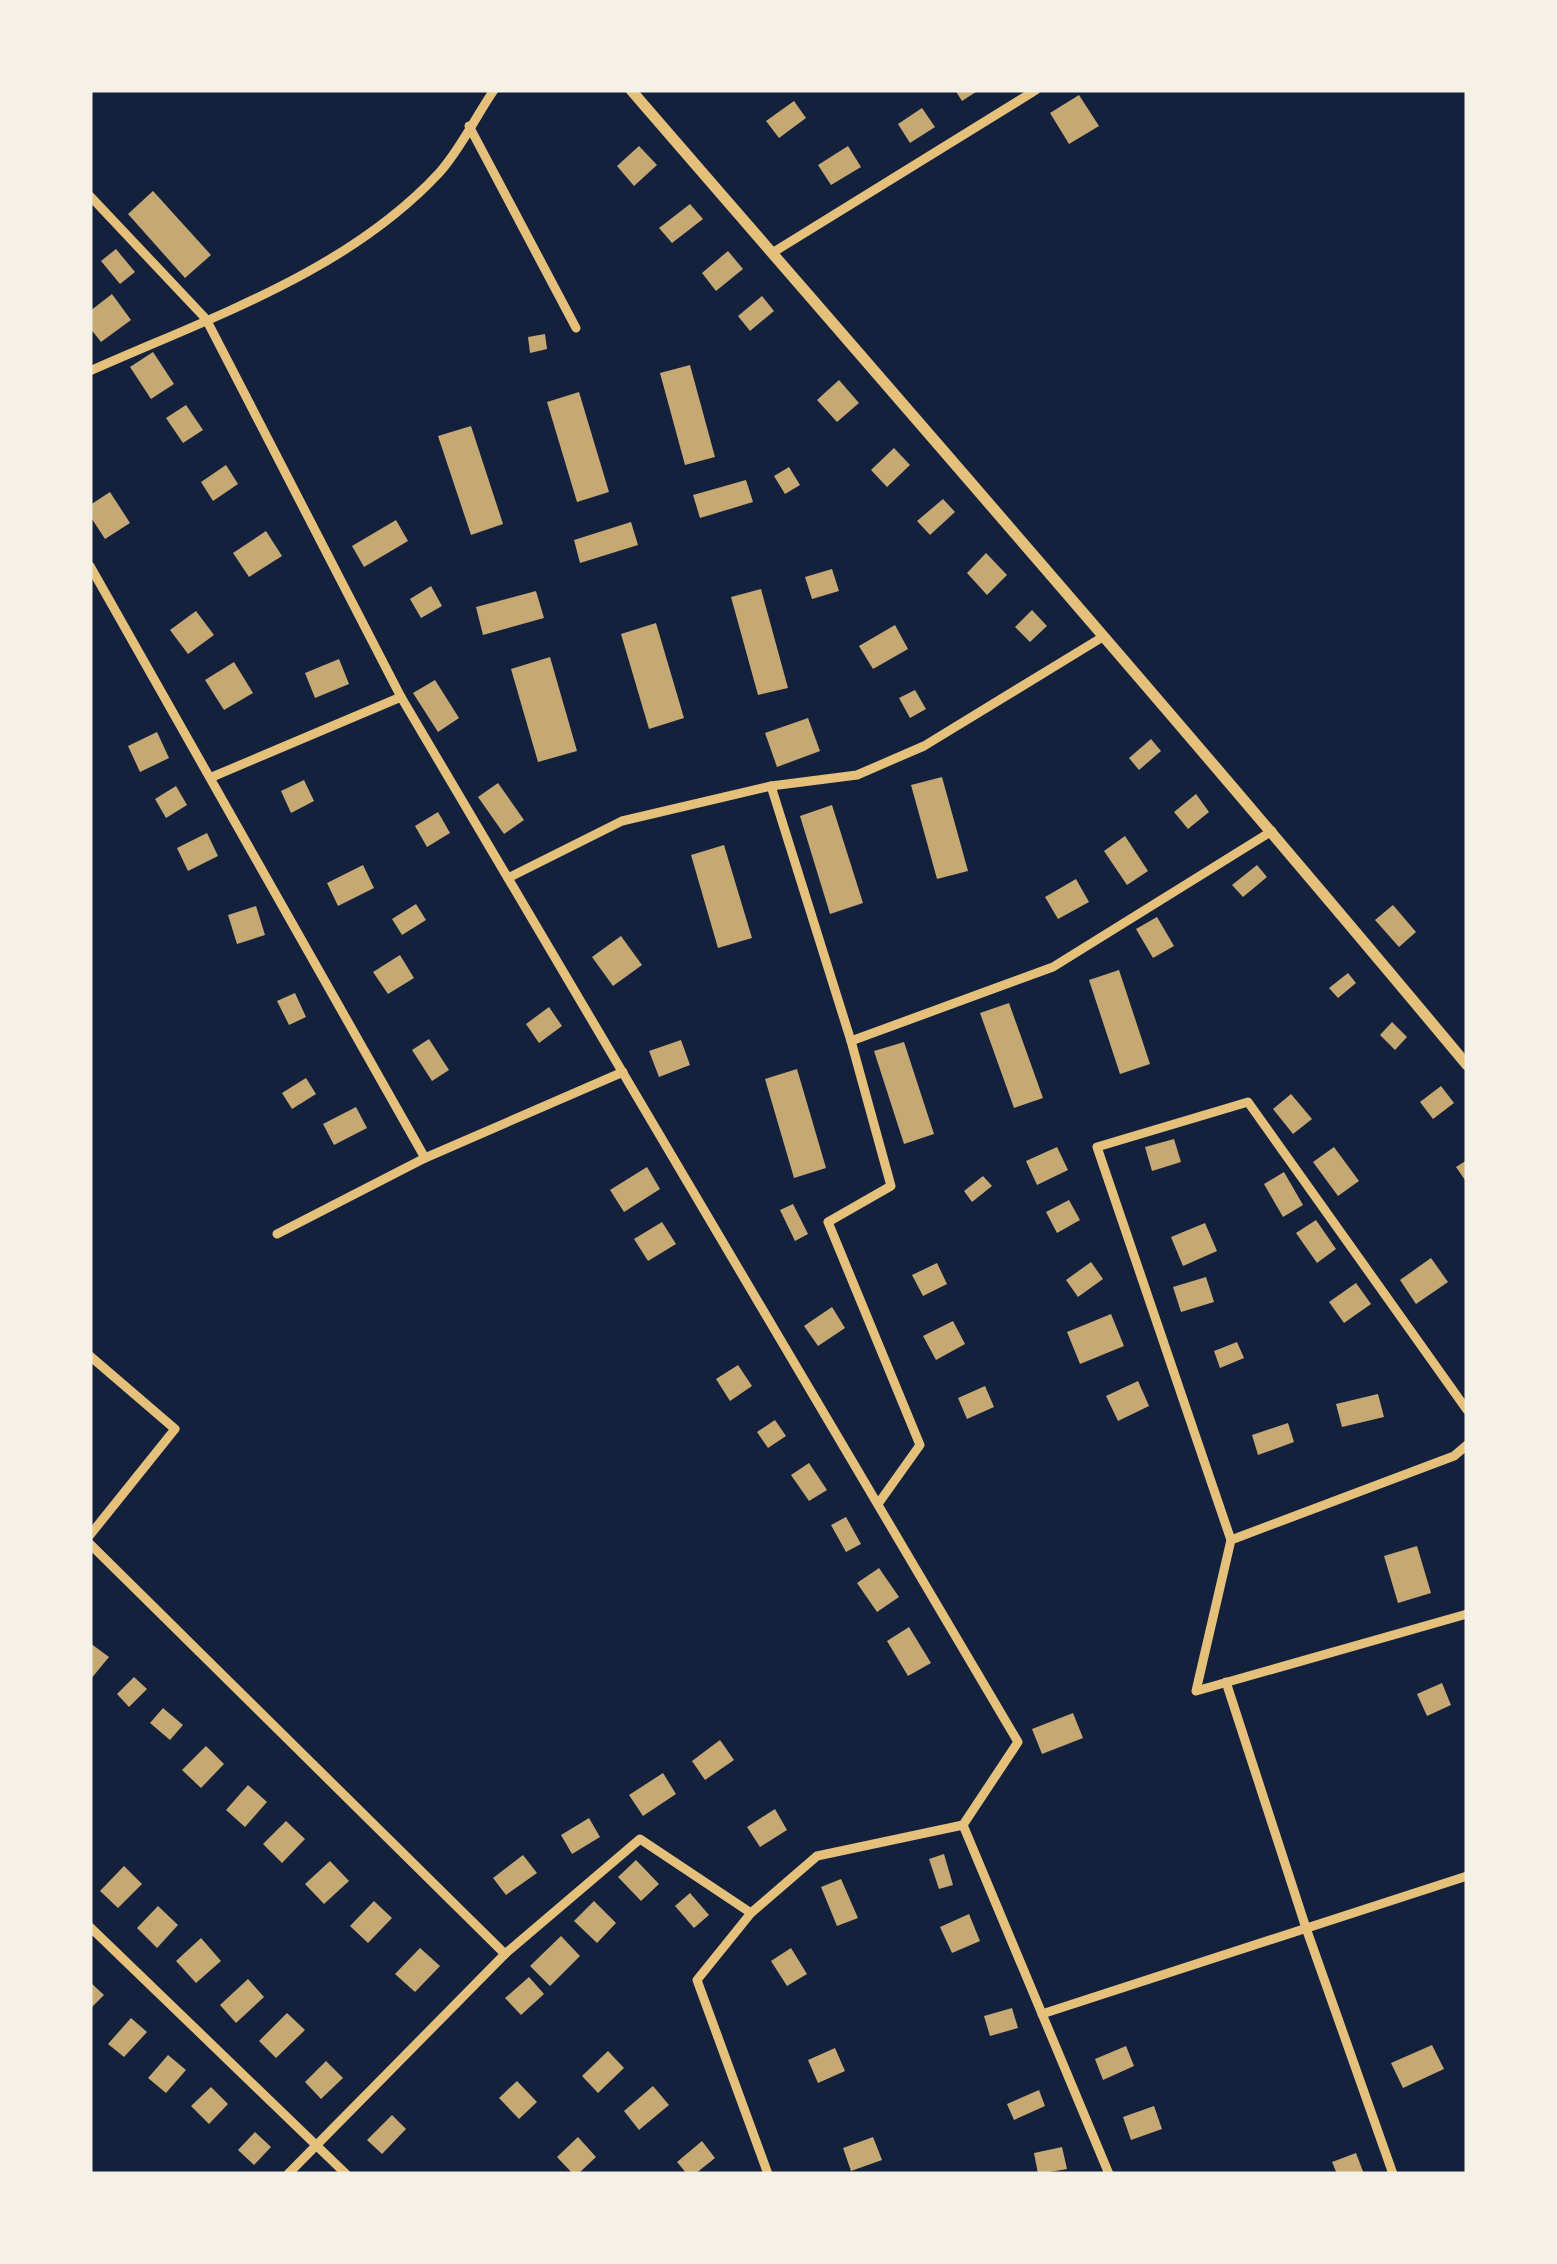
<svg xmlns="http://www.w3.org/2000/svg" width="1557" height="2264" viewBox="0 0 1557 2264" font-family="Helvetica,sans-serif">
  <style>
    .building { fill: #c6a872 }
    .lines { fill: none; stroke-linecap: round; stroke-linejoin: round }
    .minor { stroke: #e5c07b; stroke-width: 9 }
    .tertiary { stroke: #e5c07b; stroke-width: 11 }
  </style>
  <rect width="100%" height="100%" fill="#14213d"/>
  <g class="building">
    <path d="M955,90H979L962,101Z"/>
    <path d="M1079,95L1099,126L1069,144L1050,113Z"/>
    <path d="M794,101L806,118L779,138L766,121Z"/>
    <path d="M922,108L935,127L910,143L898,124Z"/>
    <path d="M639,146L657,165L634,186L617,166Z"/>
    <path d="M848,146L861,167L831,185L818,165Z"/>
    <path d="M153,191L211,255L185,278L128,214Z"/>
    <path d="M690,204L703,219L672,243L659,228Z"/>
    <path d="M116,249L135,272L120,284L101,261Z"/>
    <path d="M728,251L743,269L716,291L702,273Z"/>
    <path d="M112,294L131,320L101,342L90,328V311Z"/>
    <path d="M762,296L774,311L750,331L738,316Z"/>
    <path d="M545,334L547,349L530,353L528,337Z"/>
    <path d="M153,352L174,384L151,399L130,367Z"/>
    <path d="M690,365L715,457L685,465L660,373Z"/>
    <path d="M839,380L859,403L837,422L817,400Z"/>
    <path d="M579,392L609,492L577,502L547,402Z"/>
    <path d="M186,405L203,430L183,443L166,418Z"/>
    <path d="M471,426L503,524L471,535L438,436Z"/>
    <path d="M894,448L910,465L887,487L871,470Z"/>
    <path d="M226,465L238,484L213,501L201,482Z"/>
    <path d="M789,467L800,485L785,494L774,476Z"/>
    <path d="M746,480L753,502L700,518L693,495Z"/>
    <path d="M110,492L130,523L105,539L90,516V505Z"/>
    <path d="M943,499L955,512L930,535L917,521Z"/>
    <path d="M396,520L408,541L364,567L352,546Z"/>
    <path d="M631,522L638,545L580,563L574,540Z"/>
    <path d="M266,531L282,556L249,577L233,553Z"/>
    <path d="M986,553L1007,575L987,595L967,573Z"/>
    <path d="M832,569L839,591L812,599L805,577Z"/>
    <path d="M431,586L442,606L421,618L410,599Z"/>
    <path d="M761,589L788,688L758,695L731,597Z"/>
    <path d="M536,591L544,618L483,635L476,607Z"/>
    <path d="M1032,610L1047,626L1030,642L1015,627Z"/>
    <path d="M196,611L214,635L188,654L170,630Z"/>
    <path d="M656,623L684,718L649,729L621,634Z"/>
    <path d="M895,625L908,649L873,669L859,646Z"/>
    <path d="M550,657L577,751L538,762L511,669Z"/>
    <path d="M339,659L349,684L315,698L305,673Z"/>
    <path d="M234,662L253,693L224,710L205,680Z"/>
    <path d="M435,680L459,718L438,732L413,693Z"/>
    <path d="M915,690L926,709L910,718L899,698Z"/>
    <path d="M808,718L820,751L777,767L765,733Z"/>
    <path d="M157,732L169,758L140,772L128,746Z"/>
    <path d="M1151,739L1161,751L1139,770L1129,758Z"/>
    <path d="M942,777L968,871L937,879L911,785Z"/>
    <path d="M304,780L314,801L291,813L281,791Z"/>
    <path d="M498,783L524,820L504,834L478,797Z"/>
    <path d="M176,786L187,805L166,818L155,799Z"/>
    <path d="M1196,794L1209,812L1188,829L1174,812Z"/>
    <path d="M832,805L863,903L830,914L800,816Z"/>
    <path d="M438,812L450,833L427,847L415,826Z"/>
    <path d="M207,833L218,856L188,871L177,848Z"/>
    <path d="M1125,836L1148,871L1127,885L1104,851Z"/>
    <path d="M724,845L752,938L718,948L691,855Z"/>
    <path d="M363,865L374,888L338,906L327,883Z"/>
    <path d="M1257,865L1267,877L1243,897L1232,885Z"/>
    <path d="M1076,879L1089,902L1058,919L1045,897Z"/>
    <path d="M416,904L426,920L402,935L392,919Z"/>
    <path d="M1393,905L1416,932L1399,947L1375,920Z"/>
    <path d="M256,906L265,935L237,944L228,915Z"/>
    <path d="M1157,917L1174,946L1153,958L1136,929Z"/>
    <path d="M621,936L642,965L613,986L592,957Z"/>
    <path d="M400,955L414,978L388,994L373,972Z"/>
    <path d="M1119,970L1150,1064L1120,1074L1089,980Z"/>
    <path d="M1348,973L1356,983L1338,998L1329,988Z"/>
    <path d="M295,993L306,1017L289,1025L277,1001Z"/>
    <path d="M1009,1003L1043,1098L1014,1108L980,1013Z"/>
    <path d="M549,1007L562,1026L539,1043L526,1024Z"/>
    <path d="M1392,1022L1407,1037L1395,1050L1380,1035Z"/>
    <path d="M429,1039L449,1070L432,1081L412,1050Z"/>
    <path d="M681,1040L690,1065L659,1077L649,1051Z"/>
    <path d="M904,1042L934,1134L904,1144L874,1051Z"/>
    <path d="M797,1069L826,1168L794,1178L765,1079Z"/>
    <path d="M306,1078L316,1094L292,1109L282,1093Z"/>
    <path d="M1441,1086L1454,1103L1433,1119L1420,1102Z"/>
    <path d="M1291,1094L1312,1119L1293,1134L1273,1109Z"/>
    <path d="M356,1107L367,1128L334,1145L323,1124Z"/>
    <path d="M1174,1139L1181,1162L1152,1171L1145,1147Z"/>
    <path d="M1057,1147L1068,1170L1037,1185L1026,1161Z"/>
    <path d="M1334,1147L1359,1181L1338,1196L1313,1162Z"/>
    <path d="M1467,1160V1183L1456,1167Z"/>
    <path d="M647,1167L660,1189L624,1212L610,1190Z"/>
    <path d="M1284,1172L1303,1205L1283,1217L1264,1184Z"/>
    <path d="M983,1176L992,1186L972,1202L964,1191Z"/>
    <path d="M1069,1200L1080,1220L1057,1233L1046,1212Z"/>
    <path d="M793,1204L808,1234L795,1241L780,1210Z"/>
    <path d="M1316,1220L1336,1249L1317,1263L1296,1233Z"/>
    <path d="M662,1222L676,1244L648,1261L634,1239Z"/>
    <path d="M1205,1223L1217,1251L1183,1266L1171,1237Z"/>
    <path d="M1431,1258L1448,1282L1416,1304L1400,1280Z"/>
    <path d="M1091,1262L1103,1279L1078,1297L1066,1280Z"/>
    <path d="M937,1263L947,1284L923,1296L912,1275Z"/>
    <path d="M1206,1277L1214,1302L1181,1312L1173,1287Z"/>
    <path d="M1356,1283L1371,1304L1344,1323L1329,1302Z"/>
    <path d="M832,1307L845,1328L818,1346L804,1326Z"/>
    <path d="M1111,1314L1124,1346L1080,1364L1067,1332Z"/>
    <path d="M953,1321L965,1344L936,1360L923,1336Z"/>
    <path d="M1237,1342L1244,1358L1220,1368L1214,1351Z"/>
    <path d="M738,1365L752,1386L730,1401L716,1379Z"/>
    <path d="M1138,1381L1149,1406L1118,1421L1106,1396Z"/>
    <path d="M985,1386L994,1407L967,1419L958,1398Z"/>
    <path d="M1378,1394L1384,1417L1342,1427L1336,1404Z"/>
    <path d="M775,1420L786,1436L768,1448L757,1432Z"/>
    <path d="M1288,1423L1294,1442L1258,1455L1252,1435Z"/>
    <path d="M809,1463L827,1490L809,1501L791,1475Z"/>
    <path d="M846,1517L861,1544L846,1552L831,1525Z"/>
    <path d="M1417,1546L1431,1593L1398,1603L1384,1556Z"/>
    <path d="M879,1568L899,1597L877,1612L857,1583Z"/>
    <path d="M909,1627L931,1663L908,1676L887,1641Z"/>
    <path d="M90,1643L109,1657L90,1680Z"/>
    <path d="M134,1677L147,1689L129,1707L117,1694Z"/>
    <path d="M1442,1683L1451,1705L1427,1716L1417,1694Z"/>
    <path d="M163,1708L183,1725L170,1740L150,1723Z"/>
    <path d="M1073,1713L1083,1738L1042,1754L1032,1729Z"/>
    <path d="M720,1740L734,1760L705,1780L692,1761Z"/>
    <path d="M206,1746L224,1764L201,1788L182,1770Z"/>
    <path d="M663,1773L676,1794L643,1816L629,1795Z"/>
    <path d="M248,1785L267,1802L245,1827L226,1810Z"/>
    <path d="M775,1809L787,1830L760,1847L747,1827Z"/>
    <path d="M589,1818L600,1837L572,1854L561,1835Z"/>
    <path d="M286,1821L305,1839L282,1863L263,1844Z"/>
    <path d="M944,1854L953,1885L939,1889L929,1859Z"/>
    <path d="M523,1855L537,1873L506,1895L493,1878Z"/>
    <path d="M636,1860L659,1884L641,1901L618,1877Z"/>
    <path d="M330,1861L349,1881L324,1904L305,1884Z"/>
    <path d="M124,1866L142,1884L118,1908L100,1891Z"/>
    <path d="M841,1879L858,1918L837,1926L821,1887Z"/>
    <path d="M690,1893L709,1915L694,1928L675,1906Z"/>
    <path d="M374,1901L392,1918L368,1943L350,1926Z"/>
    <path d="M594,1901L616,1923L597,1943L574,1921Z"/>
    <path d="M158,1906L178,1925L157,1948L137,1928Z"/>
    <path d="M969,1914L980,1941L952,1953L940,1927Z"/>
    <path d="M561,1936L580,1956L550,1986L530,1966Z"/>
    <path d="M201,1938L221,1961L196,1983L176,1961Z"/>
    <path d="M420,1948L440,1966L415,1992L395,1974Z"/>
    <path d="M791,1948L807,1974L787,1986L771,1961Z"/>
    <path d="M529,1977L544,1994L521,2015L505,1998Z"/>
    <path d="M248,1979L264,1997L236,2023L220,2005Z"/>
    <path d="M90,1982L104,1995L90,2009Z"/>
    <path d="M1012,2008L1018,2028L990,2036L984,2016Z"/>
    <path d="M287,2013L305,2030L276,2058L259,2041Z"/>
    <path d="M131,2018L147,2032L124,2057L108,2044Z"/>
    <path d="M1432,2045L1444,2069L1403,2088L1391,2063Z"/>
    <path d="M1126,2046L1134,2066L1103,2080L1095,2059Z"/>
    <path d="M835,2048L845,2071L818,2083L808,2060Z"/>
    <path d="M608,2051L624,2068L598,2093L582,2076Z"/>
    <path d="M168,2055L186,2070L166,2093L148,2078Z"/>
    <path d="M326,2061L343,2078L321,2099L305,2082Z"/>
    <path d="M517,2081L537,2102L519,2119L499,2098Z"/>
    <path d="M653,2086L669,2105L639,2130L624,2111Z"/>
    <path d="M211,2087L228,2104L209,2124L191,2106Z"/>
    <path d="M1039,2090L1045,2106L1014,2120L1007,2104Z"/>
    <path d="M1154,2106L1162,2129L1131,2140L1123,2117Z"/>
    <path d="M392,2115L406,2129L382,2154L367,2140Z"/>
    <path d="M255,2132L271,2147L254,2165L238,2150Z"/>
    <path d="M578,2137L596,2157L578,2174H573L557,2157Z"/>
    <path d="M873,2137L882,2160L851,2171L843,2148Z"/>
    <path d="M702,2141L715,2158L695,2174H687L677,2162Z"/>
    <path d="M1062,2147L1067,2169L1038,2174L1034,2153Z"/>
    <path d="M1356,2153L1364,2174H1337L1332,2162Z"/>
  </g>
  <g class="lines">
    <g class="minor">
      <path d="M469,126L576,328"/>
      <path d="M90,196L206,319L401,697L1018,1742L963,1825L1109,2174"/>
      <path d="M772,253L1036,90"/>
      <path d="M90,371C211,317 347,272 439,173C460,150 476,116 494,90"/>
      <path d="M90,566L425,1158"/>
      <path d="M212,777L401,697"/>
      <path d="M771,786L851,1041L891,1186L828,1222L920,1445L878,1504"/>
      <path d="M508,878L622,821L771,786L857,775L924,746L1101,638"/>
      <path d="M851,1041L1053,967L1272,831"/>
      <path d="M277,1234L425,1158L623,1072"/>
      <path d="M90,1356L175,1429L90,1535"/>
      <path d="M1467,1445L1454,1456L1231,1540L1196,1691L1467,1614"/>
      <path d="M1231,1540L1097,1147L1248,1102L1467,1410"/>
      <path d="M90,1544L505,1954"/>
      <path d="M1226,1682L1306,1928L1393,2174"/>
      <path d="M751,1913L817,1856L963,1825"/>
      <path d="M90,1927L346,2174"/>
      <path d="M1042,2014L1467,1876"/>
      <path d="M288,2174L505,1954L640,1839L751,1913L697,1980L768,2174"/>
    </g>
    <path class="tertiary" d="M631,90C911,414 1193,736 1467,1065"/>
  </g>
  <rect width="1557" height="2264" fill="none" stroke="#f6f1e7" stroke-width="185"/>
</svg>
